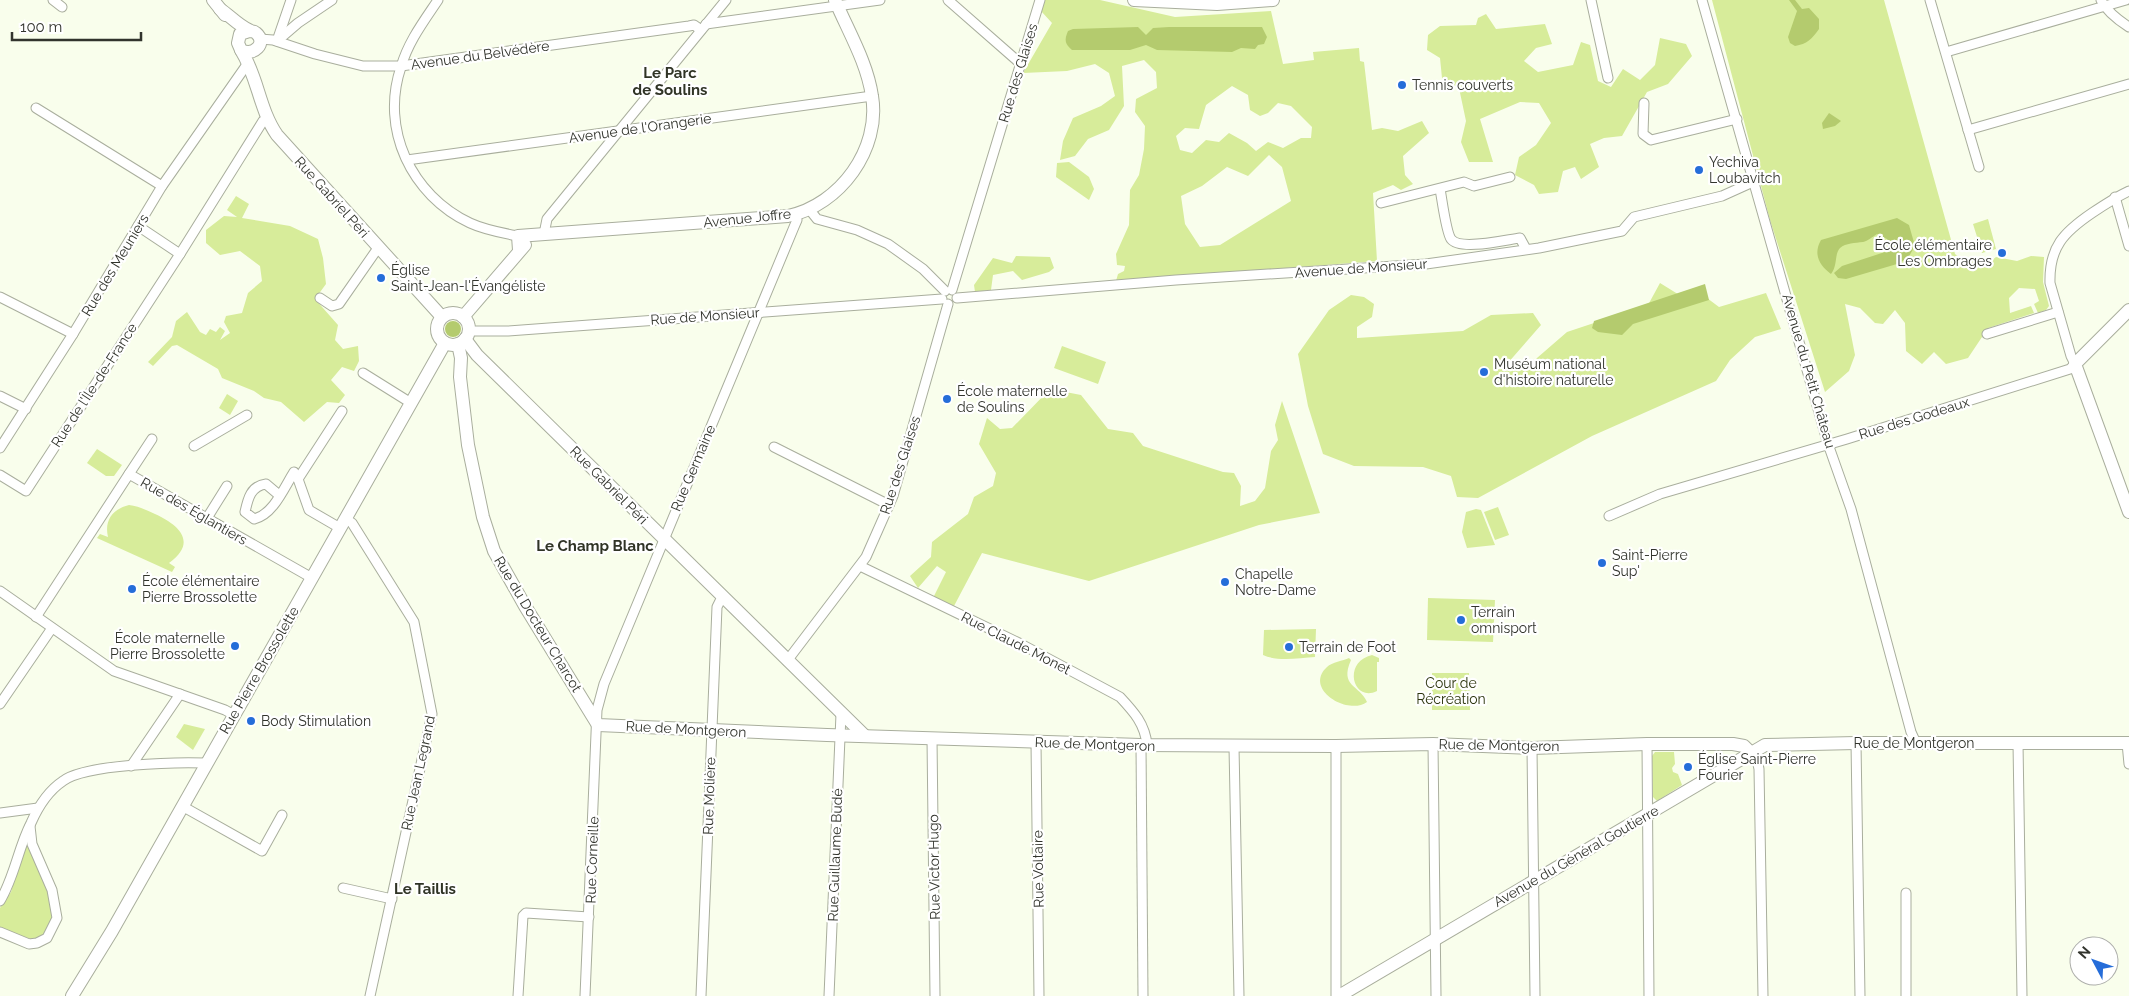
<svg xmlns="http://www.w3.org/2000/svg" width="2129" height="996" viewBox="0 0 2129 996" font-family="Raleway,sans-serif">
  <style>
    .green { fill: #d7ec9a; fill-rule: evenodd }
    .water { fill: #b4cb6e }
    .lines { fill: none; stroke-linecap: round; stroke-linejoin: round }
    .street-casing { stroke: #a9ae9d; stroke-width: 11 }
    .secondary-casing { stroke: #a9ae9d; stroke-width: 14 }
    .street { stroke: #fff; stroke-width: 9 }
    .secondary { stroke: #fff; stroke-width: 12 }
    .poi-dot { fill: #256dd9; stroke: #fff; stroke-width: 2 }
    .labels { text-anchor: middle; stroke-width: 4.5; stroke-linejoin: round; paint-order: stroke }
    .street-label { font-size: 14px; fill: #32342d; stroke: #fff }
    .poi-label { font-size: 14px; fill: #32342d; stroke: #fff; text-anchor: start }
    .park-label { font-size: 14px; fill: #2c350d; stroke: #fff }
    .neighbourhood-label { font-size: 15px; font-weight: bold; fill: #303426; stroke: #fff }
  </style>
  <rect width="100%" height="100%" fill="#f9feec"/>
  <g class="green">
    <path d="M1044,0H1100L1175,17L1271,11L1283,64L1314,60L1313,52L1359,48L1360,61L1364,62L1372,130L1382,128L1398,131L1422,121L1429,133L1403,156L1405,175L1413,184L1401,190L1393,185L1373,193L1377,261L1116,281L1118,274L1124,271L1125,266L1117,265L1116,254L1129,225L1130,190L1139,175L1144,149L1145,126L1135,112L1136,99L1157,88L1156,72L1144,60L1122,66L1124,106L1109,130L1088,139L1075,156L1060,160L1063,141L1073,118L1101,106L1115,96L1109,73L1095,64L1067,71L1023,73L1052,23L1041,11ZM1232,86L1248,95L1250,110L1260,116L1268,113L1278,103L1291,106L1312,127L1311,138H1301L1283,148L1268,142L1256,151L1247,143L1229,133L1219,142L1206,140L1192,153L1180,150L1176,136L1185,128L1199,129L1206,105ZM1269,155L1282,167L1291,201L1220,245L1200,247L1185,224L1181,196L1202,186L1227,167L1248,176Z"/>
    <path d="M1712,0H1884L1955,254L1966,262H1971L1970,258C1987,254 1982,262 1994,264L1991,261L1996,257L2017,261L2031,256L2044,257L2043,282L2049,306L2046,310L2038,313L2034,304L2039,301L2035,289L2019,288L2009,298L2010,313L2031,306L2034,313L1988,328L1968,358L1946,364L1934,352L1922,364L1906,351L1905,323L1895,310L1883,324L1875,323L1860,308L1845,304L1855,355L1849,371L1825,392L1770,220Z"/>
    <path d="M1486,14L1496,29L1545,24L1552,44L1536,48L1524,61L1538,72L1573,65L1581,42L1590,45L1598,81L1611,87L1623,69L1640,80L1655,65L1660,38L1686,44L1692,56L1668,84L1647,92L1622,136L1604,138L1590,144L1599,167L1581,179L1575,167L1563,171L1558,192L1539,194L1534,185L1515,175L1519,157L1536,145L1551,123L1539,103L1520,102L1480,119L1493,162H1469L1461,142L1466,121L1459,88L1442,78L1440,58L1427,50L1428,35L1440,26L1476,25L1478,18Z"/>
    <path d="M1069,162L1089,177L1094,189L1089,200L1056,177L1057,163Z"/>
    <path d="M236,196L249,204L242,218L290,226L318,239L323,258L326,284L315,299L338,325L335,340L343,349L358,346L359,361L354,371L342,367L331,380L345,395L339,403L327,402L304,422L281,402L264,398L254,391L222,378L218,369L177,345L172,346L153,366L148,362L172,337L176,321L187,312L200,332L206,335L210,329L216,332L220,327L225,331L220,340L230,333L224,322L226,316L242,313L248,293L262,281L260,266L240,251L220,255L206,243V230L224,216L237,217L227,210Z"/>
    <path d="M1988,219L1996,249L1982,253L1973,224Z"/>
    <path d="M1016,256L1050,257L1054,268L1049,272L1022,280L1013,271L993,275L991,290L975,292L974,285L993,258L1012,263Z"/>
    <path d="M1660,283L1681,296L1699,292L1719,307L1766,293L1781,329L1755,337L1730,360L1716,381L1592,436L1478,498L1457,497L1451,476L1423,467L1354,466L1323,454L1308,406L1298,354L1329,310L1351,295L1364,297L1374,304L1372,317L1357,327V338L1463,331L1491,315L1533,313L1541,325L1507,364L1523,370L1567,332L1648,305Z"/>
    <path d="M1062,346L1106,362L1098,384L1054,368Z"/>
    <path d="M1050,389L1081,395L1108,429L1133,433L1143,446L1223,472L1234,473L1241,486L1240,506L1255,501L1265,488L1271,451L1278,440L1275,425L1282,401L1320,513L1259,525L1089,581L982,553L954,606L933,598L946,572L937,566L918,588L910,576L931,557L932,542L968,514L974,497L993,486L996,473L979,444L987,418L1000,429L1012,428Z"/>
    <path d="M227,394L238,401L230,415L219,408Z"/>
    <path d="M97,449L122,465L114,476H106L87,463Z"/>
    <path d="M129,505C138,506 146,510 155,514C179,525 198,542 169,563L175,567L172,572L97,538L100,534L108,537C104,520 113,509 129,505Z"/>
    <path d="M1498,507L1509,535L1495,540L1484,512Z"/>
    <path d="M1476,509L1481,510L1495,545L1467,548L1462,532L1466,512Z"/>
    <path d="M1428,598L1495,600L1493,642L1427,640Z"/>
    <path d="M1316,629L1315,657C1299,658 1278,662 1263,655L1264,630Z"/>
    <path d="M1372,655L1379,658V662H1377V691C1353,703 1342,662 1372,655Z"/>
    <path d="M1349,658L1351,660C1339,687 1360,685 1367,702C1348,716 1303,689 1327,667C1332,662 1343,661 1349,658Z"/>
    <path d="M1432,673H1469L1470,710H1432Z"/>
    <path d="M184,724L205,729L193,750L176,737Z"/>
    <path d="M1655,752H1674L1675,764L1672,768L1673,772L1678,774L1682,785L1657,801L1653,797L1652,756Z"/>
    <path d="M26,842L49,891L53,918L47,933L34,940L0,929V908L11,892Z"/>
  </g>
  <g class="water">
    <path d="M1789,0H1795L1802,9L1809,8L1819,19V29C1812,39 1807,44 1795,46L1790,43L1788,37L1797,11Z"/>
    <path d="M1138,27L1146,35L1153,28L1169,27H1262L1267,37L1264,44L1258,45L1255,49L1241,48L1232,52L1157,50L1146,45L1130,50H1072C1065,44 1064,40 1068,31L1073,29Z"/>
    <path d="M1829,113L1841,121L1835,126L1823,129L1822,123Z"/>
    <path d="M1897,218L1909,225L1915,246L1908,258L1897,264L1846,279L1838,278L1834,273L1842,266L1888,251L1887,239L1877,234C1872,237 1868,241 1863,242C1855,243 1846,243 1840,248C1834,255 1838,265 1831,274C1819,265 1813,254 1821,240Z"/>
    <path d="M1705,284L1709,300L1633,324L1622,335L1598,332L1592,328L1594,321Z"/>
    <circle cx="453" cy="329" r="8"/>
  </g>
  <g class="lines">
    <defs>
      <g id="street">
        <path d="M53,0L62,7"/>
        <path d="M438,0C424,21 408,42 401,67C380,129 411,195 470,223C485,230 502,233 518,236"/>
        <path d="M948,0L1021,64"/>
        <path d="M1591,0L1608,78"/>
        <path d="M1702,0L1828,444L1851,509L1911,732L1916,743"/>
        <path d="M1930,0L1979,167"/>
        <path d="M2101,0C2107,12 2118,20 2129,27"/>
        <path d="M706,24L880,0"/>
        <path d="M278,38L291,0"/>
        <path d="M260,39L273,40L315,54L363,66H401L689,26L694,25L701,30"/>
        <path d="M277,41L298,23L332,0"/>
        <path d="M1946,52L2126,0"/>
        <path d="M1644,103L1643,134L1651,140L1737,119"/>
        <path d="M36,108L162,186"/>
        <path d="M1968,130L2129,84"/>
        <path d="M407,160L872,96"/>
        <path d="M1440,189C1442,199 1446,232 1451,239C1460,251 1505,240 1520,238L1526,249"/>
        <path d="M2115,197L2129,246"/>
        <path d="M1381,203L1464,182L1474,186L1510,177"/>
        <path d="M809,209L817,219L857,230L888,244L923,269L945,291"/>
        <path d="M138,226L180,254"/>
        <path d="M544,234L547,219L726,0"/>
        <path d="M952,290L1040,0"/>
        <path d="M0,297L73,334"/>
        <path d="M320,298L332,306L339,304L378,248"/>
        <path d="M957,298L1176,280L1426,264L1539,248L1622,231L1634,217L1722,196L1753,182"/>
        <path d="M468,331H508L942,299"/>
        <path d="M1987,334L2058,312"/>
        <path d="M363,373L411,403"/>
        <path d="M0,396L26,409"/>
        <path d="M194,446L247,415"/>
        <path d="M774,447L889,505"/>
        <path d="M0,448L73,334L162,186L248,63"/>
        <path d="M129,474L152,439"/>
        <path d="M0,475L26,491L180,254L263,121L267,119"/>
        <path d="M279,495L266,484C251,486 248,498 245,512L254,519C273,515 284,488 294,472L298,479"/>
        <path d="M1609,516L1660,494L1847,439L2070,369L2075,364L2071,356L2050,283C2049,247 2064,232 2092,213C2104,205 2116,197 2129,191"/>
        <path d="M207,518L227,486"/>
        <path d="M346,519L352,523L414,622L432,714L370,996"/>
        <path d="M340,528L309,510L298,479L342,411"/>
        <path d="M860,566L1019,643L1120,697C1134,712 1145,724 1147,745"/>
        <path d="M0,591L114,671L225,710L234,715"/>
        <path d="M36,617L129,474L312,578"/>
        <path d="M787,661L866,557L893,496L948,304"/>
        <path d="M0,704L52,628"/>
        <path d="M932,738L935,996"/>
        <path d="M1036,742L1039,996"/>
        <path d="M1856,743L1860,996"/>
        <path d="M2018,743L2022,996"/>
        <path d="M2127,743L2129,764"/>
        <path d="M1433,744L1436,996"/>
        <path d="M1647,744L1649,996"/>
        <path d="M1141,745L1143,996"/>
        <path d="M1336,746V996"/>
        <path d="M1234,747L1239,996"/>
        <path d="M1532,748L1535,996"/>
        <path d="M1751,753L1757,760L1759,769L1763,996"/>
        <path d="M131,766L180,694"/>
        <path d="M182,806L262,851L282,815"/>
        <path d="M0,813L38,808"/>
        <path d="M343,888L392,899"/>
        <path d="M1906,893V996"/>
        <path d="M0,901C15,876 18,848 31,823C38,807 48,791 63,781C85,764 177,762 206,763"/>
        <path d="M0,932L29,944L37,943L47,938L57,918L52,890L32,844L30,826"/>
        <path d="M518,996L523,916L526,913L589,917"/>
        <path d="M585,996L597,710L604,684L794,227L797,220L796,214"/>
        <path d="M701,996L717,607L722,597"/>
        <path d="M829,996L841,714"/>
      </g>
      <g id="secondary">
        <path d="M213,0L225,15"/>
        <path d="M1134,0L1217,4L1273,0"/>
        <path d="M220,9C229,15 239,26 249,30C254,33 252,30 256,33C268,43 253,57 241,50L238,43L240,34L249,31"/>
        <path d="M241,50C258,77 259,109 277,135L442,317"/>
        <path d="M519,250L518,236L788,216C840,205 881,149 872,96C867,62 848,31 835,0"/>
        <path d="M2129,310L2075,364L2129,512"/>
        <circle cx="453" cy="329" r="16"/>
        <path d="M463,317L525,245"/>
        <path d="M465,339L477,355L865,736"/>
        <path d="M458,344L461,358L460,377L468,445L483,517L494,551L525,606L598,725L827,735L1141,745L1336,746L1433,744L1532,748L1647,744H1733L1744,746L1751,753"/>
        <path d="M72,996L112,931L445,343"/>
        <path d="M1339,996L1765,745L1856,743H2129"/>
      </g>
    </defs>
    <use href="#street" class="street-casing"/>
    <use href="#secondary" class="secondary-casing"/>
    <use href="#street" class="street"/>
    <use href="#secondary" class="secondary"/>
  </g>
  <g class="poi-dot">
    <circle cx="1402" cy="85" r="5"/>
    <circle cx="1699" cy="170" r="5"/>
    <circle cx="2002" cy="253" r="5"/>
    <circle cx="381" cy="278" r="5"/>
    <circle cx="1484" cy="372" r="5"/>
    <circle cx="947" cy="399" r="5"/>
    <circle cx="1602" cy="563" r="5"/>
    <circle cx="1225" cy="582" r="5"/>
    <circle cx="132" cy="589" r="5"/>
    <circle cx="1461" cy="620" r="5"/>
    <circle cx="235" cy="646" r="5"/>
    <circle cx="1289" cy="647" r="5"/>
    <circle cx="251" cy="721" r="5"/>
    <circle cx="1688" cy="767" r="5"/>
  </g>
  <g class="labels">
    <g class="street-label">
      <text transform="translate(480 55) rotate(-8)" y="5">Avenue du Belvédère</text>
      <text transform="translate(1018 73) rotate(-73)" y="5">Rue des Glaises</text>
      <text transform="translate(640 128) rotate(-8)" y="5">Avenue de l'Orangerie</text>
      <text transform="translate(332 197) rotate(48)" y="5">Rue Gabriel Péri</text>
      <text transform="translate(747 218) rotate(-6)" y="5">Avenue Joffre</text>
      <text transform="translate(115 265) rotate(-59)" y="5">Rue des Meuniers</text>
      <text transform="translate(1361 268) rotate(-4)" y="5">Avenue de Monsieur</text>
      <text transform="translate(705 316) rotate(-4)" y="5">Rue de Monsieur</text>
      <text transform="translate(1809 371) rotate(74)" y="5">Avenue du Petit Château</text>
      <text transform="translate(94 385) rotate(-57)" y="5">Rue de l'Île-de-France</text>
      <text transform="translate(1914 418) rotate(-17)" y="5">Rue des Godeaux</text>
      <text transform="translate(900 465) rotate(-72)" y="5">Rue des Glaises</text>
      <text transform="translate(693 468) rotate(-67)" y="5">Rue Germaine</text>
      <text transform="translate(609 485) rotate(45)" y="5">Rue Gabriel Péri</text>
      <text transform="translate(194 511) rotate(30)" y="5">Rue des Églantiers</text>
      <text transform="translate(538 624) rotate(59)" y="5">Rue du Docteur Charcot</text>
      <text transform="translate(1016 643) rotate(27)" y="5">Rue Claude Monet</text>
      <text transform="translate(259 670) rotate(-60)" y="5">Rue Pierre Brossolette</text>
      <text transform="translate(686 729) rotate(3)" y="5">Rue de Montgeron</text>
      <text x="1914" y="748">Rue de Montgeron</text>
      <text transform="translate(1095 744) rotate(2)" y="5">Rue de Montgeron</text>
      <text transform="translate(1499 745) rotate(1)" y="5">Rue de Montgeron</text>
      <text transform="translate(418 773) rotate(-78)" y="5">Rue Jean Legrand</text>
      <text transform="translate(709 796) rotate(-88)" y="5">Rue Molière</text>
      <text transform="translate(835 855) rotate(-88)" y="5">Rue Guillaume Budé</text>
      <text transform="translate(1576 856) rotate(-30)" y="5">Avenue du Général Goutierre</text>
      <text transform="translate(592 860) rotate(-88)" y="5">Rue Corneille</text>
      <text transform="translate(934 867) rotate(-91)" y="5">Rue Victor Hugo</text>
      <text transform="translate(1038 869) rotate(-91)" y="5">Rue Voltaire</text>
    </g>
    <g class="poi-label">
      <text x="1412" y="90">Tennis couverts</text>
      <text x="1709" y="167">Yechiva<tspan x="1709" dy="16">Loubavitch</tspan></text>
      <text x="1992" y="250" text-anchor="end">École élémentaire<tspan x="1992" dy="16">Les Ombrages</tspan></text>
      <text x="391" y="275">Église<tspan x="391" dy="16">Saint-Jean-l'Évangéliste</tspan></text>
      <text x="1494" y="369">Muséum national<tspan x="1494" dy="16">d'histoire naturelle</tspan></text>
      <text x="957" y="396">École maternelle<tspan x="957" dy="16">de Soulins</tspan></text>
      <text x="1612" y="560">Saint-Pierre<tspan x="1612" dy="16">Sup'</tspan></text>
      <text x="1235" y="579">Chapelle<tspan x="1235" dy="16">Notre-Dame</tspan></text>
      <text x="142" y="586">École élémentaire<tspan x="142" dy="16">Pierre Brossolette</tspan></text>
      <text x="1471" y="617">Terrain<tspan x="1471" dy="16">omnisport</tspan></text>
      <text x="225" y="643" text-anchor="end">École maternelle<tspan x="225" dy="16">Pierre Brossolette</tspan></text>
      <text x="1299" y="652">Terrain de Foot</text>
      <text x="261" y="726">Body Stimulation</text>
      <text x="1698" y="764">Église Saint-Pierre<tspan x="1698" dy="16">Fourier</tspan></text>
    </g>
    <g class="park-label">
      <text x="1451" y="688">Cour de<tspan x="1451" dy="16">Récréation</tspan></text>
    </g>
    <g class="neighbourhood-label">
      <text x="670" y="78">Le Parc<tspan x="670" dy="17">de Soulins</tspan></text>
      <text x="595" y="551">Le Champ Blanc</text>
      <text x="425" y="894">Le Taillis</text>
    </g>
  </g>
  <g transform="translate(2094 961) rotate(311)"><circle r="24" fill="#ffffff" stroke="#adaeab"/>
  <path d="M0-4L9 19L0 12L-9 19Z" fill="#256dd9"/>
  <text y="-8" font-size="14" font-weight="bold" text-anchor="middle" fill="#32342d">N</text>
  </g>
  <path d="M12 32v8h129v-8" fill="none" stroke="#32342d" stroke-width="2.5"/>
  <text x="20" y="32" font-size="15" fill="#32342d" stroke="#ffffff" stroke-width="4" paint-order="stroke">100 m</text>
</svg>
